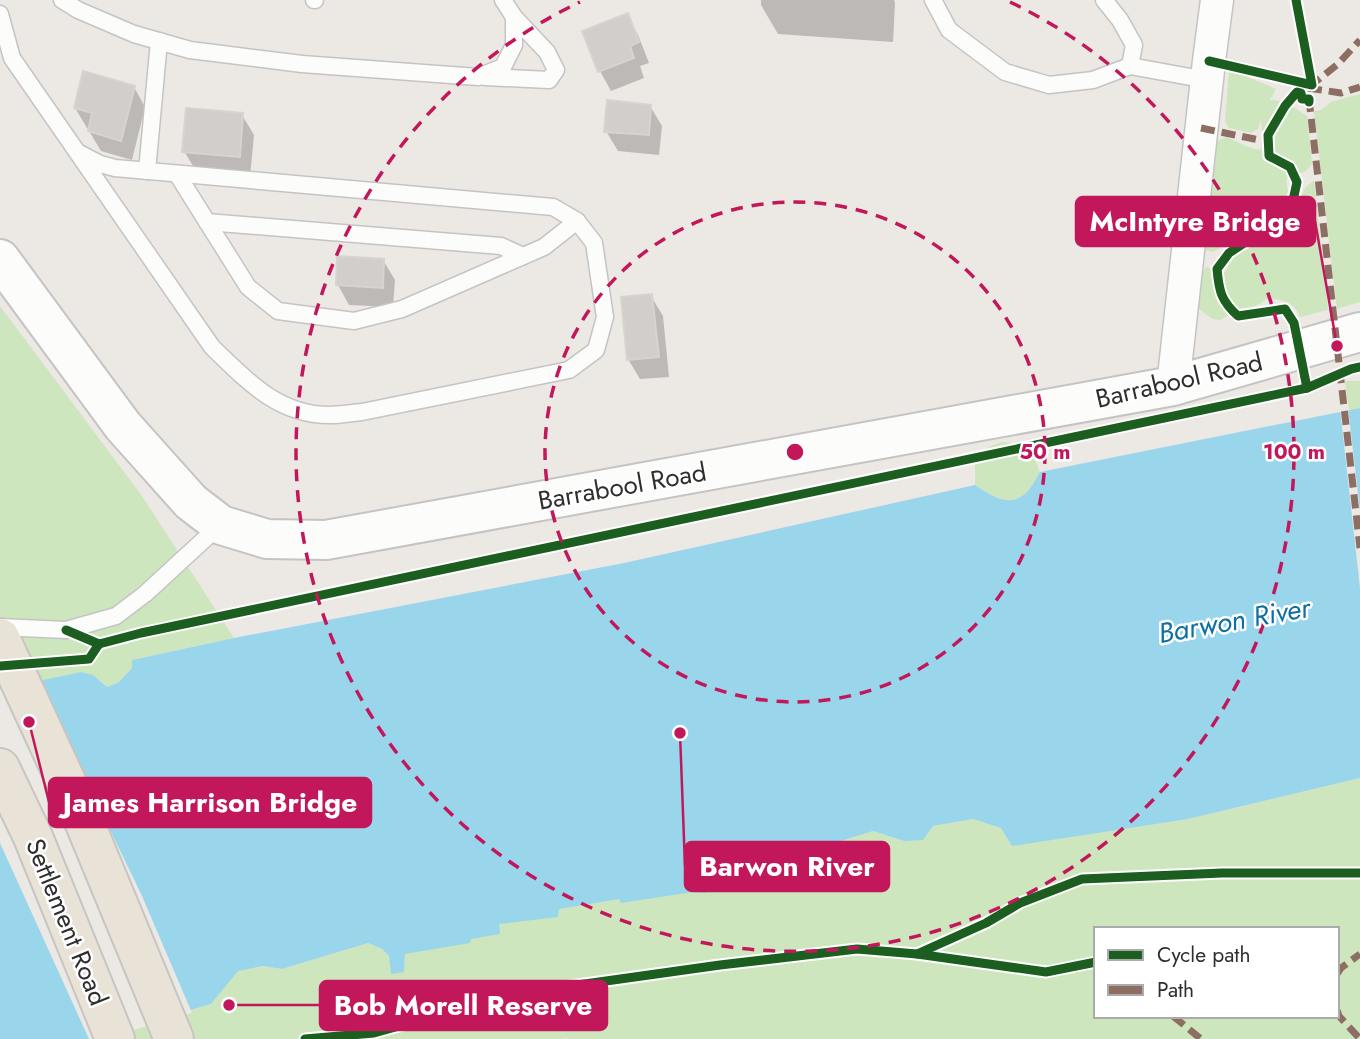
<svg xmlns="http://www.w3.org/2000/svg" width="1360" height="1039" viewBox="0 0 1360 1039" font-family="Jost,sans-serif">
  <style>
    .green { fill: #cee6be; fill-rule: evenodd }
    .water { fill: #99d6ec }
    .pier { fill: #ece8e4 }
    .shadow { fill: #0003 }
    .building { fill: #d1cecb; stroke: #d7d4d0; stroke-width: 2 }
    .lines { fill: none; stroke-linecap: round; stroke-linejoin: round }
    .service-casing { stroke: #c5c4c5; stroke-width: 19 }
    .minor-casing { stroke: #c5c4c5; stroke-width: 35 }
    .tertiary-casing { stroke: #c5c4c5; stroke-width: 42 }
    .trunk-casing { stroke: #c6c5c4; stroke-width: 42 }
    .service { stroke: #fcfcfb; stroke-width: 16 }
    .minor { stroke: #fcfcfb; stroke-width: 32 }
    .tertiary { stroke: #fcfcfb; stroke-width: 38 }
    .trunk { stroke: #e9e2d6; stroke-width: 38 }
    .quiet { stroke: #8d6e63; stroke-width: 7; stroke-dasharray: 14 7; stroke-linecap: butt }
    .cycleway-casing { stroke: #fff; stroke-width: 13 }
    .cycleway { stroke: #1b5e20; stroke-width: 9 }
    .ring { fill: none; stroke: #c2185b; stroke-width: 3.5; stroke-dasharray: 12 9 }
    .labels { text-anchor: middle; stroke-width: 5; stroke-linejoin: round; paint-order: stroke }
    .street-label { font-size: 26px; fill: #2e2e2e; stroke: #fff }
    .water-label { font-size: 28px; font-style: italic; fill: #0d6fa3; stroke: #fff }
    .centre { fill: #c2185b; stroke: #fff; stroke-width: 3.5 }
    .ring-label { font-size: 21px; text-anchor: middle; font-weight: bold; fill: #c2185b; stroke: #fff; stroke-width: 5; stroke-linejoin: round; paint-order: stroke }
    .leader { fill: none; stroke: #c2185b; stroke-width: 2.5 }
    .callout-dot { fill: #c2185b; stroke: #fff; stroke-width: 2.5 }
    .callout { fill: #c2185b; stroke: #c2185b; stroke-width: 2.5 }
    .callout-label { font-size: 28px; text-anchor: middle; font-weight: bold; fill: #fff }
  </style>
  <rect width="100%" height="100%" fill="#ece8e4"/>
  <g class="green">
    <path d="M1229,69L1276,89L1270,100C1285,100 1295,108 1307,116L1312,164L1306,171L1286,179L1288,191L1282,205L1273,217L1261,228L1212,252L1206,250L1216,142L1226,137C1239,142 1249,149 1261,150L1263,140L1261,120L1258,129L1251,133L1229,128L1225,122Z"/>
    <path d="M1360,94V302L1337,309L1314,111L1321,110L1331,102Z"/>
    <path d="M1314,180L1328,310L1300,317C1295,302 1282,300 1268,298L1256,306L1240,309L1220,320L1212,319L1199,309V279L1206,267L1225,272L1233,258L1254,242L1278,230L1294,219L1305,188Z"/>
    <path d="M0,306L142,496L234,638L132,660V668L119,682L107,687L93,675L81,672L0,689Z"/>
    <path d="M1345,381H1360V408L1349,411Z"/>
    <path d="M1001,442C1028,444 1031,447 1040,472C1036,478 1032,487 1027,492C1009,509 992,496 975,485V465L989,447Z"/>
    <path d="M1360,778V1039H568L567,1038L560,1039H91L211,1004L237,971L263,966L282,969L368,943L382,949L404,972L405,954L454,926L722,875L787,858L873,831L904,841L933,826L973,819L1001,828L1188,819ZM1096,929H1337V1016H1096Z"/>
  </g>
  <path class="water" d="M1360,408V778L1188,819L1012,846L1001,828L973,819L933,826L923,840L904,841L873,831L787,858L722,875L706,893L693,892L621,903L619,899L559,909L558,917L499,924L500,934L471,939L470,943L405,954L404,972L391,974L389,956L382,949L368,943L282,969L263,966L238,971L211,1004L91,1039H0V689L81,672L93,675L107,687L119,682L132,668V660L234,638L624,563L975,485C992,496 1009,509 1027,492C1032,487 1036,478 1040,472Z"/>
  <g class="pier">
    <path d="M1348,407L1360,511V588L1340,409Z"/>
    <path d="M37,678L142,896L192,1013L103,1039H89L0,843V685Z"/>
  </g>
  <g class="shadow">
    <path d="M761,0H894L895,3L893,42L778,34L761,5Z"/>
    <path d="M627,15L638,35L649,63L640,66L644,78L611,91L600,71Z"/>
    <path d="M134,87L145,107L132,160L101,151L89,131L90,129L87,128L75,108Z"/>
    <path d="M650,106L662,126L659,155L618,151L606,131Z"/>
    <path d="M242,115L254,135L250,177L196,171L184,151Z"/>
    <path d="M383,260L395,280L393,307L349,305L338,285Z"/>
    <path d="M651,296L663,316L669,377L640,379L628,359Z"/>
  </g>
  <g class="building">
    <path d="M628,13L639,42L630,46L634,58L598,72L582,31Z"/>
    <path d="M83,71L135,86L121,141L88,131L92,113L74,108Z"/>
    <path d="M607,100L651,105L649,135L604,132Z"/>
    <path d="M186,108L243,113L240,157L182,152Z"/>
    <path d="M337,256L384,259L383,288L336,285Z"/>
    <path d="M652,294L659,357L627,360L621,297Z"/>
  </g>
  <g class="lines">
    <defs>
      <g id="service">
        <path d="M62,0L78,10L134,34L190,50L302,64L478,77L503,67L514,45V17L503,0"/>
        <path d="M314,0H315"/>
        <path d="M933,0L949,30L1005,72L1049,85L1093,80L1130,66L1207,80"/>
        <path d="M1104,0L1120,20L1134,45L1130,66"/>
        <path d="M0,14L12,58L212,347C246,380 278,415 329,415C340,415 351,413 362,412L569,370L596,350L605,317L594,243L577,221L553,207L115,168L100,164L77,152"/>
        <path d="M485,77L549,80L556,70L547,52L514,17"/>
        <path d="M147,171L159,41"/>
        <path d="M177,174L248,287L278,311L354,321L402,309L544,247L577,221"/>
        <path d="M207,222L501,246L523,256"/>
        <path d="M0,627L66,630L116,616L145,594L220,525"/>
      </g>
      <path id="minor" d="M1173,386L1209,61L1217,0"/>
      <path id="tertiary" d="M0,259L123,426L191,502L221,525L267,539L326,540L1173,386L1360,332"/>
      <g id="trunk">
        <path d="M0,638L81,814L174,1039"/>
        <path d="M0,768L33,837L115,1039"/>
      </g>
    </defs>
    <use href="#service" class="service-casing"/>
    <use href="#minor" class="minor-casing"/>
    <use href="#tertiary" class="tertiary-casing"/>
    <use href="#trunk" class="trunk-casing"/>
    <use href="#service" class="service"/>
    <use href="#minor" class="minor"/>
    <use href="#tertiary" class="tertiary"/>
    <use href="#trunk" class="trunk"/>
    <g class="quiet">
      <path d="M1309,87L1338,64L1360,40"/>
      <path d="M1308,88L1341,93L1360,87"/>
      <path d="M1308,99H1309L1360,548"/>
      <path d="M1201,128L1269,142"/>
      <path d="M1337,974L1341,968L1360,954"/>
      <path d="M1337,1010L1339,1016L1360,1039"/>
      <path d="M1173,1016L1201,1039"/>
    </g>
    <defs>
      <g id="cycleway">
        <path d="M1209,61L1312,85L1296,0"/>
        <path d="M1307,388L1294,323L1285,309L1238,316C1221,301 1219,291 1217,269L1229,253L1273,224L1292,205L1297,182L1290,167L1269,156L1268,135L1285,106L1297,92L1301,93L1302,99H1309V102"/>
        <path d="M66,630L99,644L141,633L1307,388L1351,369L1360,367"/>
        <path d="M0,666L89,659L99,644"/>
        <path d="M917,954L1046,972L1096,962"/>
        <path d="M305,1039L374,1033L410,1023L432,1011L458,1004L549,989L720,965L857,949L917,954L986,923L1020,903L1082,879L1222,873H1360"/>
      </g>
    </defs>
    <use href="#cycleway" class="cycleway-casing"/>
    <use href="#cycleway" class="cycleway"/>
  </g>
  <g class="ring">
    <circle cx="795" cy="452" r="250"/>
    <path d="M1010 2A499 499 0 1 1 580 2"/>
  </g>
  <g class="labels">
    <g class="street-label">
      <text transform="translate(1179 380) rotate(-13)" y="9">Barrabool Road</text>
      <text transform="translate(622 486) rotate(-10)" y="9">Barrabool Road</text>
      <text transform="translate(67 922) rotate(68)" y="9">Settlement Road</text>
    </g>
    <g class="water-label">
      <text transform="translate(1234 620) rotate(-10)" y="10">Barwon River</text>
    </g>
  </g>
  <circle cx="795" cy="452" r="10" class="centre"/>
  <g class="ring-label">
    <text x="1045" y="459">50 m</text>
    <text x="1294" y="459">100 m</text>
  </g>
  <path class="leader" d="M1337 346L1315 221M29 722L49 802M680 733L685 866M229 1005L320 1005"/>
  <g class="callout-dot">
    <circle cx="1337" cy="346" r="7"/>
    <circle cx="29" cy="722" r="7"/>
    <circle cx="680" cy="733" r="7"/>
    <circle cx="229" cy="1005" r="7"/>
  </g>
  <g class="callout">
    <rect x="1076" y="197" width="239" height="49" rx="7"/>
    <rect x="49" y="778" width="322" height="49" rx="7"/>
    <rect x="685" y="842" width="204" height="49" rx="7"/>
    <rect x="320" y="981" width="287" height="49" rx="7"/>
  </g>
  <g class="callout-label">
    <text x="1195" y="231">McIntyre Bridge</text>
    <text x="210" y="812">James Harrison Bridge</text>
    <text x="787" y="876">Barwon River</text>
    <text x="463" y="1015">Bob Morell Reserve</text>
  </g>
  <rect x="1094" y="927" width="245" height="91" fill="#ffffff" stroke="#ababab" stroke-width="2"/>
  <rect x="1108" y="950" width="35" height="10" fill="#1b5e20" stroke="#ababab" stroke-width="2"/>
  <text x="1157" y="962" font-size="21" fill="#2e2e2e">Cycle path</text>
  <rect x="1108" y="985" width="35" height="10" fill="#8d6e63" stroke="#ababab" stroke-width="2"/>
  <text x="1157" y="997" font-size="21" fill="#2e2e2e">Path</text>
</svg>
